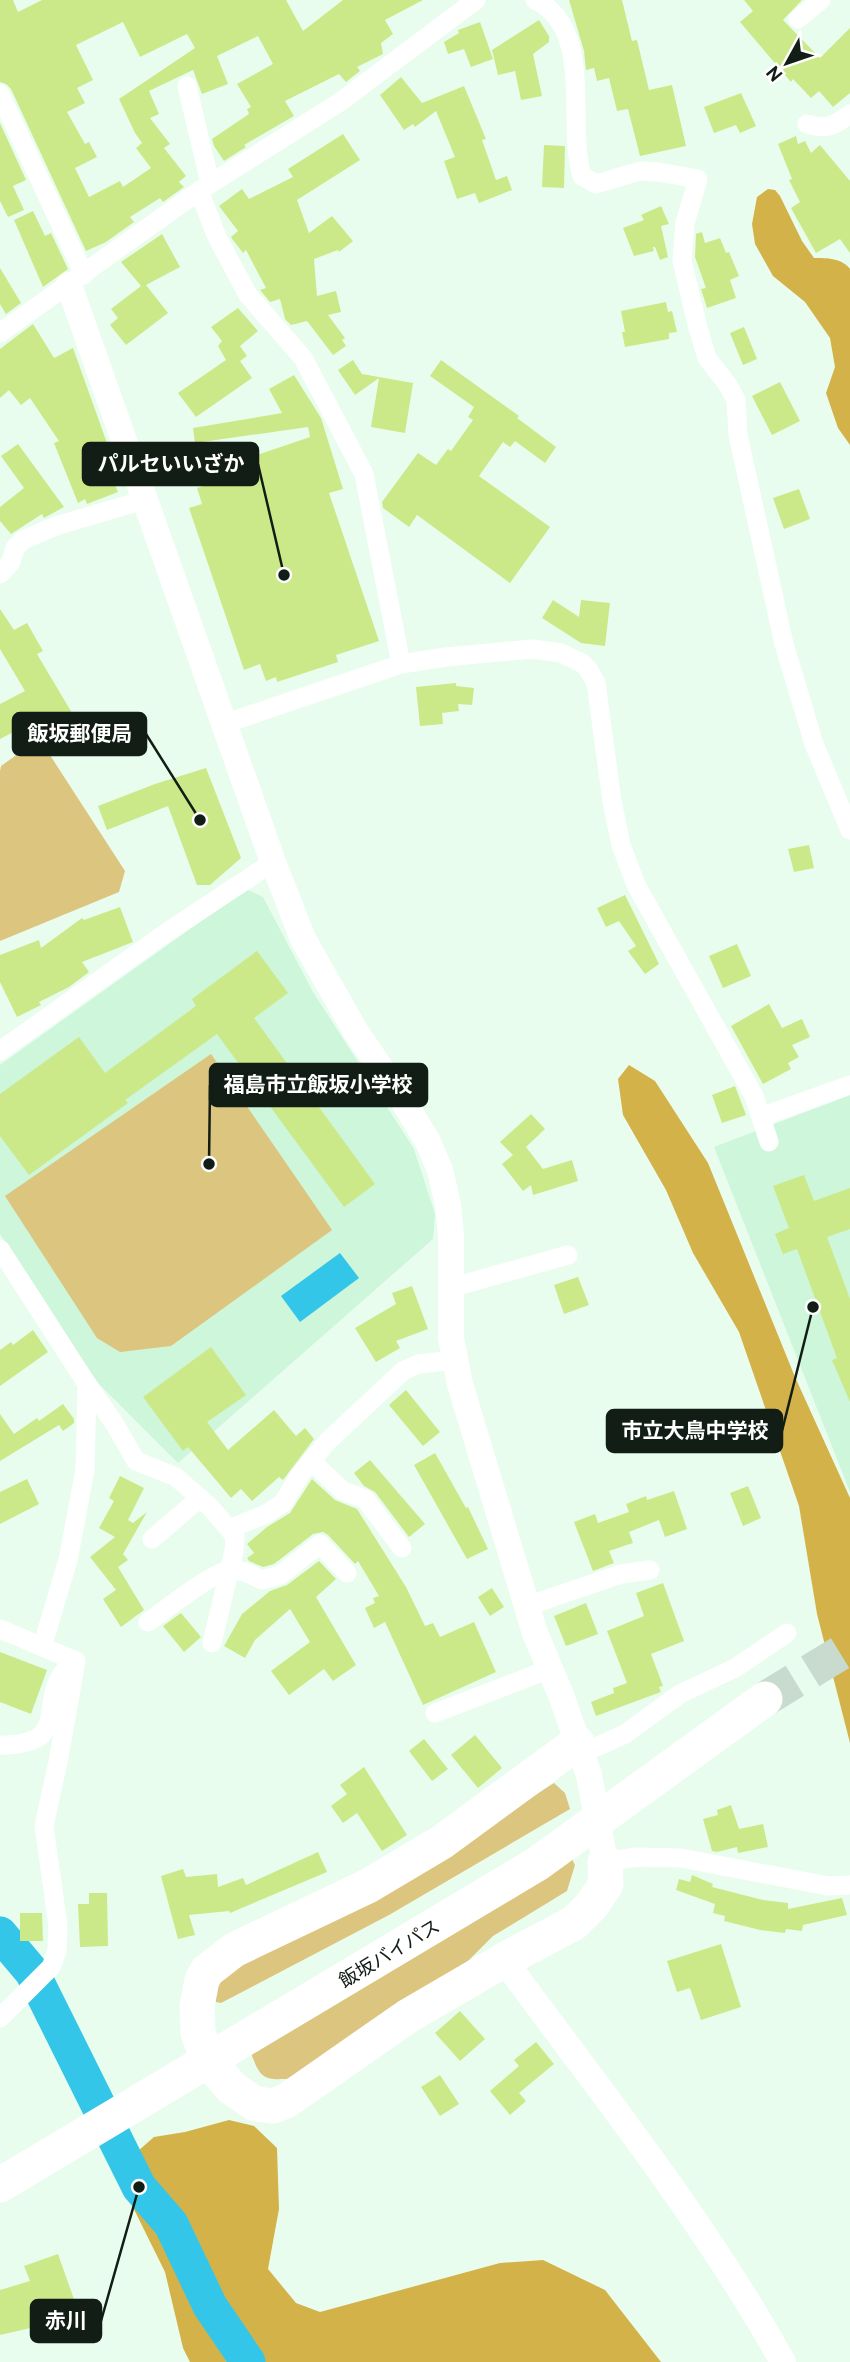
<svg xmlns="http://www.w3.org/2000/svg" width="850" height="2362" viewBox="0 0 850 2362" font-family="Overpass,'Noto Sans JP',sans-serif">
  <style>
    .built { fill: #cdf6da }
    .green { fill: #dcc57f }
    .forest { fill: #d3b24a }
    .water { fill: #34c6e9 }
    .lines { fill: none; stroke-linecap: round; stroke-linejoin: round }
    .river { stroke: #34c6e9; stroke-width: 35 }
    .building { fill: #cbe989; fill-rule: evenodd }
    .highway-tunnel { stroke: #c9dbce; stroke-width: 35; stroke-dasharray: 35 18; stroke-linecap: butt }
    .street { stroke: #fff; stroke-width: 19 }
    .secondary { stroke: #fff; stroke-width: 26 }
    .highway { stroke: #fff; stroke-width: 35 }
    .labels { text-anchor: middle; stroke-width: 6; stroke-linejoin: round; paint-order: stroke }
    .street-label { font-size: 19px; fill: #111d15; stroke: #fff }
    .leader { fill: none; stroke: #111d15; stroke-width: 2.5 }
    .callout-dot { fill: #111d15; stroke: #fff; stroke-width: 2.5 }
    .callout { fill: #111d15; stroke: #111d15; stroke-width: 2.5 }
    .callout-label { font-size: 21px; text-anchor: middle; font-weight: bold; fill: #fff }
  </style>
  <rect width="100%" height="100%" fill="#e9fdef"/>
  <g class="built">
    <path d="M246,889L263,897L313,992L414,1149L435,1214L433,1239L178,1463L84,1369L47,1304L0,1234V1065Z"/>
    <path d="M850,1095V1492L714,1147Z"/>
  </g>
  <g class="green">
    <path d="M35,732L125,871L119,892L0,941V771L1,766L15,756L20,738Z"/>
    <path d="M211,1054L332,1230L171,1346L120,1352L97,1338L5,1196Z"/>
    <path d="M554,1783L565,1793L570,1809L389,1915L221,2003L216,2002L211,1995L216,1974L399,1882Z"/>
    <path d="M572,1859L575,1865L567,1891L493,1936L464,1965L294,2078C261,2082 260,2077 249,2048Z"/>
  </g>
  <g class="forest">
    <path d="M768,189L775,190L780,196L802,241L814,258C827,258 842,258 850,269V445L838,428L826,393L835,367L830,338L805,302L773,276L755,244L752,224L757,197Z"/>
    <path d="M629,1065L655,1081L708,1163L795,1377L850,1498V1743L817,1614L799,1506L739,1332L693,1253L666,1190L623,1115L618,1079Z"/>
    <path d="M229,2120L254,2126L277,2148L279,2209L268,2269L296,2303L320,2312L500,2263L543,2260L605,2290L661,2362H190L183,2348L165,2272L115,2171L154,2137L185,2132Z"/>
  </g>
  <path class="water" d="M340,1253L359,1278L300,1322L281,1296Z"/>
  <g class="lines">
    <path class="river" d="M0,1934L32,1972L139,2187L171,2224L210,2306L248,2362"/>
  </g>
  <g class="building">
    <path d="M0,0H13L18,12L42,0H286L303,31L343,0H423L385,20L393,34L381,43L383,54L357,67L360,71L346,82L339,74L285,101L294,116L244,145L246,147L224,161L214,146L212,139L249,114L247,109L251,107L237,84L273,64L258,36L217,56L228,84L202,94L193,70L149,91L159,114L150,118L170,144L164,148L186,176L179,182L184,187L163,202L160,198L130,217L134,222L106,242L86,251L11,89L6,84L0,82ZM123,22L140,57L187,34L195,48L119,99L135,133L142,143L136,148L151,168L123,187L120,181L89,197L75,168L97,157L89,142L85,144L67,112L85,103L77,88L93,80L76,45Z"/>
    <path d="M569,0H622L632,41L637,40L649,90L672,85L686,146L640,156L628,109L617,111L609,78L597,81L594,68L586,70L584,51Z"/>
    <path d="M744,0H802L783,20L820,58L850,28V93L833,107L819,91L811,98L793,79L791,82L740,22L753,11Z"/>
    <path d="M539,20L549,36V42L533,54L542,96L521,100L515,71L498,75L492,50Z"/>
    <path d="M480,22L493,59L471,67L464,49L448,54L444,42L459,33L458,30Z"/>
    <path d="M401,77L422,103L464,86L486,139L482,140L496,180L507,176L512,190L479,203L475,193L457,199L444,161L455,157L436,111L415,127L413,124L404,130L380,95Z"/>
    <path d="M741,93L756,126L740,133L736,125L714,133L704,107Z"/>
    <path d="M0,123L26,180L13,186L24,210L8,217L0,201Z"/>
    <path d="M343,134L360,160L297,200L309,233L332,216L353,241L339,252L338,250L314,259L317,296L336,291L341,312L328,315L345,338L342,340L346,346L333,355L307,321L291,325L285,319L280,299L270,302L260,290L266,288L246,250L243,253L233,240L231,237L238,231L219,206L242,189L249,199L293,177L288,169Z"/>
    <path d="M796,136L798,144L805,141L811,153L820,145L850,181V253L840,239L816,253L791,208L800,202L789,180L792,179L778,144Z"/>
    <path d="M544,145L565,146L564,188L542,187Z"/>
    <path d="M661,206L669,224L661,226L668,257L660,260L655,247H653L654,251L634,256L623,228L644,220L641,215Z"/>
    <path d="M33,211L45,236L51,233L68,269L43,287L14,220Z"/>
    <path d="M702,232L705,243L720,238L726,253L729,252L739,276L730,280L736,298L707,308L701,289L706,288L695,257L696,234Z"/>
    <path d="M162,234L180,267L146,285L168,313L126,345L110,325L118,318L111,309L141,286L121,262Z"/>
    <path d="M0,268L21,303L6,314L0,304Z"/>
    <path d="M666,302L668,312L672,311L677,332L669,333V339L625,347L622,332H625L621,311Z"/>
    <path d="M238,308L258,331L240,346L247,356L240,361L252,378L196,417L178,393L226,360L218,346L222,341L211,327Z"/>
    <path d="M33,324L54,358L73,348L107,443L99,447L118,492L87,504L85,499L78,503L54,443L59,441L30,398L21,405L9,390L0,398V349Z"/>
    <path d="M744,327L757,359L743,365L730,333Z"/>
    <path d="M353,360L362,374L413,383L405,433L371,427L379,378L355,395L338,370Z"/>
    <path d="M441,360L519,416L517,418L556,447L545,463L515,441L510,447L503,442L479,476L550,527L510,583L417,515L409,527L383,508L382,502L418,453L436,465L448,449L451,451L473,420L468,417L474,407L430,376Z"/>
    <path d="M294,375L321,418L343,489L329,493L379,641L336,655L338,662L277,682L276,677L266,681L260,664L244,670L189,508L202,504L197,488L228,478L224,466L310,437L308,427L195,443L193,428L282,413L269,389Z"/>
    <path d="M780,382L800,421L772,435L752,396Z"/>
    <path d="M18,444L64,507L44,518L42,514L11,534L0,521V507L24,488L1,456Z"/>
    <path d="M799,489L810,519L784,529L773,498Z"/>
    <path d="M553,600L579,617L581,600L610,603L605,646L581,643L542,618Z"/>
    <path d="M0,609L14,630L27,623L43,651L37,654L72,713L82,712L85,728L48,735L44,716L0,739V704L25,691L0,649Z"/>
    <path d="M456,683V686L474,688L472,705L458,704L459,711L442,713L443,724L420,726L416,687Z"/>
    <path d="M206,768L241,858L210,885H197L168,806L107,830L98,806L155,784Z"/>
    <path d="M809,845L814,868L794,872L788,849Z"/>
    <path d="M625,895L659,964L645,974L628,951L636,946L619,921L606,927L597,908Z"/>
    <path d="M120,907L133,942L82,962L89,972L69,987L39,1002L41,1005L17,1017L0,982V955L39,940L41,948L82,918L84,920Z"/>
    <path d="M737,944L751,976L723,988L709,956Z"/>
    <path d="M257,951L288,993L254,1018L375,1184L344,1207L217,1034L125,1100L128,1103L29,1175L0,1136V1094L79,1037L105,1073L196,1006L192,999Z"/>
    <path d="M769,1004L782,1028L802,1019L810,1037L792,1045L799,1057L788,1063L791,1069L763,1084L731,1026Z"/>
    <path d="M735,1086L746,1115L722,1123L712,1095Z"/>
    <path d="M531,1114L545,1129L526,1147L543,1169L572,1160L578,1181L533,1195L531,1185L523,1191L502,1164L513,1155L500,1142Z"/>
    <path d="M804,1175L814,1201L850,1188V1229L827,1237L850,1299V1402L832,1360L837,1358L797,1249L783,1254L775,1234L789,1228L773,1186Z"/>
    <path d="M578,1277L589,1305L564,1314L554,1285Z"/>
    <path d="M412,1286L428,1329L396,1341L400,1348L376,1362L355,1328L396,1304L392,1293Z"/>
    <path d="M33,1330L48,1352L0,1386V1350L11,1342L13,1345Z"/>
    <path d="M211,1347L246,1395L207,1422L228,1450L274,1410L296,1436L305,1428L314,1439L283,1480L279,1477L252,1501L241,1489L231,1498L188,1447L183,1451L143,1397Z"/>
    <path d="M406,1390L440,1432L423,1446L389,1405Z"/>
    <path d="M63,1404L74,1419V1423L63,1431L59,1425L0,1461V1414L14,1434L37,1418L39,1421Z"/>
    <path d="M435,1453L466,1508L468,1507L488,1549L467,1559L414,1465Z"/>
    <path d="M370,1460L425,1524L409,1537L375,1492L364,1486L354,1473Z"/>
    <path d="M120,1476L144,1488L128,1520L133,1523L147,1512L123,1554L128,1560L118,1567L144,1610L121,1627L103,1599L116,1590L90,1557L115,1537L99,1528L114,1501L109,1498Z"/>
    <path d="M27,1479L39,1504L0,1524V1492Z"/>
    <path d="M312,1479L335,1500L357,1509L406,1587L425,1626L433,1623L440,1637L474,1622L496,1672L423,1705L385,1622L374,1628L365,1608L375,1603L373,1598L379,1596L358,1561L355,1564L328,1535L323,1532L313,1534L274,1564L263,1567L249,1561L247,1558L254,1553L247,1544L267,1527L290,1513Z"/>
    <path d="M748,1486L761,1518L743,1526L730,1493Z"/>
    <path d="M674,1491L687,1529L665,1537L659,1520L629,1532L633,1543L609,1551L614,1563L593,1571L574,1522L595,1514L598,1523L629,1512L626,1504L646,1496L647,1500Z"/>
    <path d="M319,1561L336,1579L316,1597L356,1665L333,1681L324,1669L289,1695L271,1671L310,1642L290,1609L255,1640L245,1658L224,1646L242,1614L270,1591L287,1585Z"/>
    <path d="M663,1583L684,1641L651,1654L663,1686L659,1687L661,1692L596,1716L591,1702L614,1693L613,1688L627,1683L607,1631L644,1616L636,1593Z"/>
    <path d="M492,1588L504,1607L490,1616L478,1597Z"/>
    <path d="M586,1603L598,1634L566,1646L554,1616Z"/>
    <path d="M181,1613L201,1637L184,1652L163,1626Z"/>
    <path d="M0,1652L47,1670L31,1714L0,1702Z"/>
    <path d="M475,1735L502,1768L478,1788L451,1755Z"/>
    <path d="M424,1739L448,1769L432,1781L409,1751Z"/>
    <path d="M364,1767L407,1835L382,1851L357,1813L343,1823L331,1806L347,1794L340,1785Z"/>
    <path d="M731,1805L739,1829L763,1824L768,1847L738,1853L737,1847L717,1852L712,1851L703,1819L718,1815L717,1810Z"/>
    <path d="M318,1852L327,1872L230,1913L229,1911L189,1915L195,1935L178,1939L161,1876L183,1869L186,1877L217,1874L218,1887L243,1878L246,1885Z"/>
    <path d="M692,1875L713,1884L712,1887L763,1900L788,1903V1909L842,1898L847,1915L803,1925L802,1931L786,1929L785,1933L760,1930L724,1921L725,1916L713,1913L715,1904L676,1890L679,1879L690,1882Z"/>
    <path d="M89,1893H107L108,1946L80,1947L78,1904H89Z"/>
    <path d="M20,1913H42L43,1941H20Z"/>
    <path d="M721,1944L741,2007L701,2020L690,1988L677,1992L667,1961Z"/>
    <path d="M460,2011L485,2039L460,2061L435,2033Z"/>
    <path d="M536,2042L554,2064L519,2093L526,2101L510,2115L490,2091L519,2066L514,2060Z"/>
    <path d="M440,2075L459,2104L440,2116L421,2087Z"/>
    <path d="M58,2254L82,2322L51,2333L48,2324L0,2335V2290L30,2281L24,2266Z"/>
  </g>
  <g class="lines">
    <path class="highway-tunnel" d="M765,1699L850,1647"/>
    <g class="street">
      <path d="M535,0C595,28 566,124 582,176L596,184L640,171L658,172L698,179L685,223L682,261L698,328L707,358L728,385L736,400L738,435L784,644L814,744L850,830"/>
      <path d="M798,19L821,0"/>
      <path d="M187,86L210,183"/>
      <path d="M0,94L84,275"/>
      <path d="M807,124C826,130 834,126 850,114"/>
      <path d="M199,191L217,237L248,295L303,358L364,474L401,664"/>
      <path d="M0,333L199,191L340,102L476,0"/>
      <path d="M0,574L11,562L15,548L23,540L56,526L144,500"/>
      <path d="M224,724L401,664L446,657L532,649L547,651L561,653L582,663L588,669L596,683L612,801L621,845L636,885L754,1096L769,1142"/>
      <path d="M0,1051L163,935L273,862"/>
      <path d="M761,1117L850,1085"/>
      <path d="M0,1249L87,1384L85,1470L68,1560L42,1647"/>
      <path d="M450,1288L568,1255"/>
      <path d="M87,1384L114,1423L136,1461L176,1477L210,1507L235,1536L234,1551L212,1643"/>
      <path d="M311,1461L343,1491L365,1499L402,1548"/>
      <path d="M229,1529L266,1514L283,1503L300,1475L328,1441L403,1371L418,1364L455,1360"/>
      <path d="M152,1539L200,1498"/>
      <path d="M527,1606L621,1574L650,1570"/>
      <path d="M148,1622C164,1611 215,1570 231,1570C242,1569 252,1575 262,1580L280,1575L320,1544L347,1573"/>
      <path d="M0,1629L76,1661C28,1693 81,1745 0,1745"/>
      <path d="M435,1713L550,1669"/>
      <path d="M581,1754L625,1734L680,1694L735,1668L787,1633"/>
      <path d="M605,1862L637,1857L681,1858L828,1886L850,1885"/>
      <path d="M0,2018L51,1967L57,1951L58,1926L44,1826L58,1762L76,1661"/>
    </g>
    <g class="secondary">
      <path d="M69,285L273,862L303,939L356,1032L402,1099L428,1142L440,1170L448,1205L451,1236V1338L460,1384L535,1633L561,1695L589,1775L605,1862"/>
      <path d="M504,1960C600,2091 704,2220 783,2362"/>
    </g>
    <g class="highway">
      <path d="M577,1743L442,1842L368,1886L234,1950L207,1971L202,1980L197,2006L198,2033L208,2061L232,2088L255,2104L273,2106L286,2101L408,2016L504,1960L574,1923L592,1905L606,1884L605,1862"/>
      <path d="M0,2185L537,1864L765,1699"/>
    </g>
  </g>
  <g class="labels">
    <g class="street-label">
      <text transform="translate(389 1953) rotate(-31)" y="7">飯坂バイパス</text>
    </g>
  </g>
  <path class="leader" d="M284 575L258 464M200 820L146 734M209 1164L210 1085M813 1307L782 1431M139 2187L101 2321"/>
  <g class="callout-dot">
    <circle cx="284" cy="575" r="7"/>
    <circle cx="200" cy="820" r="7"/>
    <circle cx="209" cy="1164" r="7"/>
    <circle cx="813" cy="1307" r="7"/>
    <circle cx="139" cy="2187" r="7"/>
  </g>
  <g class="callout">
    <rect x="83" y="443" width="175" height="42" rx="7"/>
    <rect x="13" y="713" width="133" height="42" rx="7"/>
    <rect x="210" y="1064" width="217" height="42" rx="7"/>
    <rect x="607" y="1410" width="175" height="42" rx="7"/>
    <rect x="31" y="2300" width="70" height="42" rx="7"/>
  </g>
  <g class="callout-label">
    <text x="171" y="471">パルセいいざか</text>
    <text x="80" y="741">飯坂郵便局</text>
    <text x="318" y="1092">福島市立飯坂小学校</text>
    <text x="695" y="1438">市立大鳥中学校</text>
    <text x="66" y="2328">赤川</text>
  </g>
  <g transform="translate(787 63) rotate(230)" stroke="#ffffff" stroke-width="5" paint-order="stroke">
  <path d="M0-5L12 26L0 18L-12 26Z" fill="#111d15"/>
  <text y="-10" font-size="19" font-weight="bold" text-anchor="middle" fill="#111d15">N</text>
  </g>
</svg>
